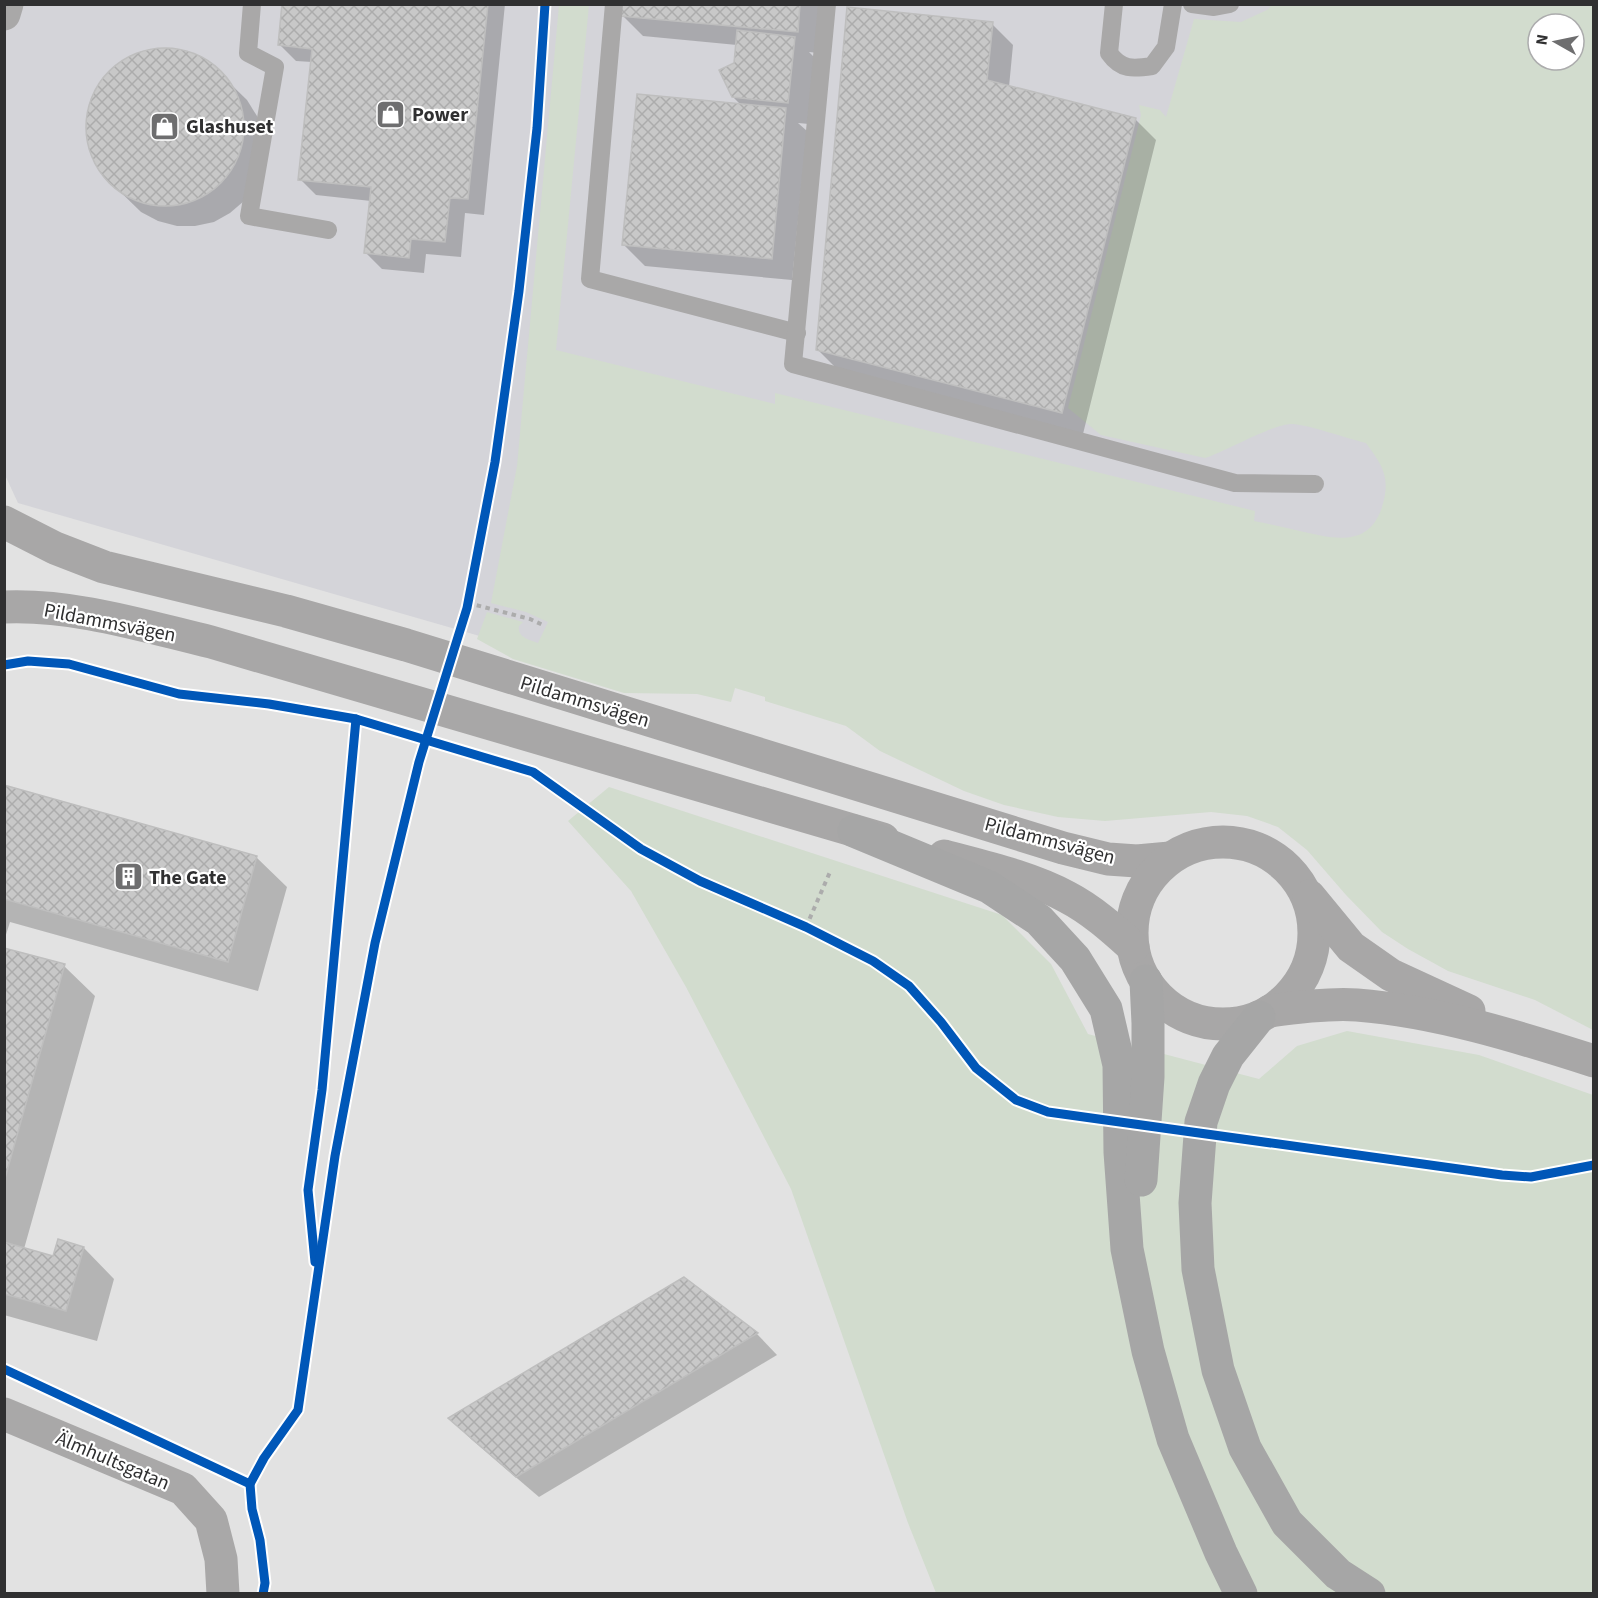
<svg xmlns="http://www.w3.org/2000/svg" width="1598" height="1598" viewBox="0 0 1598 1598" font-family="'Source Sans 3',sans-serif">
  <style>
    .built { fill: #d4d4d9; fill-rule: evenodd }
    .green { fill: #d2dcce; fill-rule: evenodd }
    .shadow { fill: #0003 }
    .building { fill: url(#building-cross-hatch); stroke: #bebebe; stroke-width: 1.5 }
    .lines { fill: none; stroke-linecap: round; stroke-linejoin: round }
    .path { stroke: #acacac; stroke-width: 4; stroke-dasharray: 4.5 4.5; stroke-linecap: butt }
    .lane { stroke: #a9a8a8; stroke-width: 18 }
    .street { stroke: #a9a8a8; stroke-width: 33 }
    .secondary { stroke: #a8a7a7; stroke-width: 33 }
    .highway { stroke: #a6a6a6; stroke-width: 33 }
    .cycleway-casing { stroke: #fff; stroke-width: 13 }
    .cycleway { stroke: #0057b8; stroke-width: 9 }
    .labels { text-anchor: middle; stroke-width: 4.5; stroke-linejoin: round; paint-order: stroke }
    .poi-label { font-size: 20px; font-weight: bold; fill: #303031; stroke: #fff; text-anchor: start }
    .street-label { font-size: 20px; fill: #303031; stroke: #fff }
  </style>
  <defs>
    <pattern id="building-cross-hatch" width="8" height="8" patternUnits="userSpaceOnUse" patternTransform="scale(1.5)"><rect width="8" height="8" fill="#c8c8c8"/><path d="M0 0l8 8M0 8l8-8" fill="none" stroke="#acacac"/></pattern>
  </defs>
  <rect width="100%" height="100%" fill="#e2e2e2"/>
  <path class="built" d="M5,5H1593V1014L1288,825L872,729L732,678L646,684L18,503L5,475ZM1538,24H1574V60H1538Z"/>
  <g class="green">
    <path d="M1271,4L1593,5V1030L1535,1000L1448,971L1408,949L1382,932L1346,895L1307,850L1278,827L1247,816L1211,812L1105,821L1058,817L1004,805L964,791L880,751L846,726L765,701V697L735,688L731,702L697,694L624,693L513,659L477,639L487,612L523,622L519,626C517,637 529,640 538,643L548,622L526,612L491,603L517,466L559,5H589L556,350L775,404V393L1255,511L1254,521C1270,524 1287,528 1304,532C1336,539 1369,547 1382,507C1391,478 1383,466 1366,443C1345,438 1313,426 1293,424C1274,423 1227,451 1205,458L1101,435L1068,408L1141,115L1139,105L1160,110L1166,117L1194,19L1241,22L1269,9ZM1538,24H1574V60H1538Z"/>
    <path d="M609,787L1002,915L1051,964L1088,1034L1259,1079L1297,1046L1347,1031L1479,1055L1593,1095V1593H936L908,1523L791,1189L686,987L631,891L568,821Z"/>
  </g>
  <g class="shadow">
    <path d="M284,4H505L484,215L465,213L461,257L426,254L424,273L382,269L366,253L371,201L316,195L300,179L312,62L296,61L280,45Z"/>
    <path d="M623,4H823L818,53L809,52L816,59L809,124L798,123L807,131L792,280L645,266L624,245L742,106L733,97L737,45L643,36L622,15Z"/>
    <path d="M992,24L1013,45L1009,87L1135,119L1156,140L1083,434L839,371L818,350Z"/>
    <path d="M160,49L178,50L196,56L211,65L247,100L257,116L262,133L244,201L230,213L214,222L195,226H177L158,221L141,212L105,177L95,161L88,143L87,124L90,105L98,87L110,72L125,60L142,53Z"/>
    <path d="M4,787L256,857L287,887L258,991L10,922L4,941Z"/>
    <path d="M4,949L64,966L95,996L24,1249L54,1257L59,1241L84,1248L114,1279L97,1341L4,1315Z"/>
    <path d="M684,1279L757,1334L777,1355L539,1497L471,1439L450,1418Z"/>
  </g>
  <g class="building">
    <path d="M282,4H488L468,199L450,198L445,242L411,239L409,258L364,253L371,187L298,180L312,49L278,45Z"/>
    <path d="M622,4H800L798,32L620,16Z"/>
    <path d="M847,7L993,22L987,80L1136,118L1062,413L816,350Z"/>
    <path d="M737,30L795,37L788,103L732,97L719,70L734,63Z"/>
    <circle cx="165" cy="127" r="79"/>
    <path d="M637,94L786,108L772,259L622,245Z"/>
    <path d="M4,785L257,856L228,962L4,899Z"/>
    <path d="M4,948L65,964L4,1182Z"/>
    <path d="M58,1239L84,1247L66,1311L4,1294V1242L53,1256Z"/>
    <path d="M684,1277L758,1333L516,1477L448,1418Z"/>
  </g>
  <g class="lines">
    <g class="path">
      <path d="M468,603L530,619L543,625"/>
      <path d="M806,927L830,872"/>
    </g>
    <g class="lane">
      <path d="M252,4L248,53L275,67L249,216L328,230"/>
      <path d="M614,4L590,279L797,333"/>
      <path d="M827,4L793,364L1235,483L1315,484"/>
      <path d="M1114,4L1109,53C1121,70 1133,69 1152,66L1166,47L1173,4"/>
      <path d="M1192,4L1214,7L1230,4"/>
    </g>
    <g class="street">
      <path d="M4,14L7,4"/>
      <path d="M4,1414L183,1489L211,1520L221,1559L223,1594"/>
    </g>
    <g class="secondary">
      <path d="M4,522L55,548L104,567L286,611L406,645L1063,848L1108,859L1137,861L1170,858"/>
      <path d="M4,607C74,604 144,626 211,642L883,839"/>
      <circle cx="1223" cy="933" r="91"/>
      <path d="M944,856C985,867 1030,877 1067,897C1092,910 1113,929 1133,947"/>
      <path d="M1309,896L1351,947L1391,975L1469,1011"/>
      <path d="M1270,1011C1298,1007 1329,1003 1357,1005C1436,1011 1519,1037 1594,1061"/>
    </g>
    <g class="highway">
      <path d="M854,831L989,887L1039,920L1075,959L1106,1009L1119,1065L1120,1152L1127,1249L1148,1351L1173,1439L1221,1553L1241,1594"/>
      <path d="M1259,1017L1228,1056L1214,1084L1201,1122L1195,1203L1198,1269L1218,1370L1245,1448L1287,1523L1338,1574L1369,1594"/>
      <path d="M1141,1180L1148,1077V1023L1146,981"/>
    </g>
    <defs>
      <g id="cycleway">
        <path d="M4,665L28,661L69,664L179,694L269,704L356,719L533,772L641,849L700,881L806,927L873,961L909,986L941,1022L976,1068L1016,1100L1048,1112L1502,1175L1531,1177L1594,1165"/>
        <path d="M315,1262L308,1190L322,1090L356,719"/>
        <path d="M4,1369L250,1484"/>
        <path d="M263,1594L265,1583L260,1540L252,1509L250,1484L264,1458L298,1410L335,1156L375,943L419,762L467,608L495,462L519,291L537,128L545,4"/>
      </g>
    </defs>
    <use href="#cycleway" class="cycleway-casing"/>
    <use href="#cycleway" class="cycleway"/>
  </g>
  <defs>
    <symbol id="shop-square" viewBox="-11 -11 22 22"><rect x="-9" y="-9" width="18" height="18" rx="4" fill="#6e6e6f" stroke="#fff"/><path d="M-5-2.5h2.3a2.7 3.5 0 0 1 5.4 0H5L5.5 6h-11ZM-1.5-2.5h3a1.5 2.3 0 0 0-3 0Z" fill="#fff"/></symbol>
    <symbol id="building-square" viewBox="-11 -11 22 22"><rect x="-9" y="-9" width="18" height="18" rx="4" fill="#6e6e6f" stroke="#fff"/><path d="M-4-6H4V6H1V3H-1V6H-4ZM-2.5-4.3h1.7v1.8h-1.7ZM.8-4.3h1.7v1.8H.8ZM-2.5-1h1.7V.8h-1.7ZM.8-1h1.7V.8H.8Z" fill="#fff"/></symbol>
  </defs>
  <g fill-rule="evenodd">
    <use href="#shop-square" x="374" y="98" width="33" height="33"/>
    <use href="#shop-square" x="148" y="110" width="33" height="33"/>
    <use href="#building-square" x="112" y="860" width="33" height="33"/>
  </g>
  <g class="labels">
    <g class="poi-label">
      <text x="412" y="121">Power</text>
      <text x="186" y="133">Glashuset</text>
      <text x="149" y="884">The Gate</text>
    </g>
    <g class="street-label">
      <text transform="translate(110 622) rotate(11)" y="7">Pildammsvägen</text>
      <text transform="translate(585 701) rotate(17)" y="7">Pildammsvägen</text>
      <text transform="translate(1050 840) rotate(15)" y="7">Pildammsvägen</text>
      <text transform="translate(113 1460) rotate(23)" y="7">Älmhultsgatan</text>
    </g>
  </g>
  <rect width="1598" height="1598" fill="none" stroke="#303031" stroke-width="12"/>
  <g transform="translate(1556 42) rotate(279)"><circle r="28" fill="#ffffff" stroke="#acacad" stroke-width="1.5"/>
  <path d="M0-4.5L10 22L0 15L-10 22Z" fill="#6e6e6f"/>
  <text y="-9" font-size="16" font-weight="bold" text-anchor="middle" fill="#303031">N</text>
  </g>
</svg>
